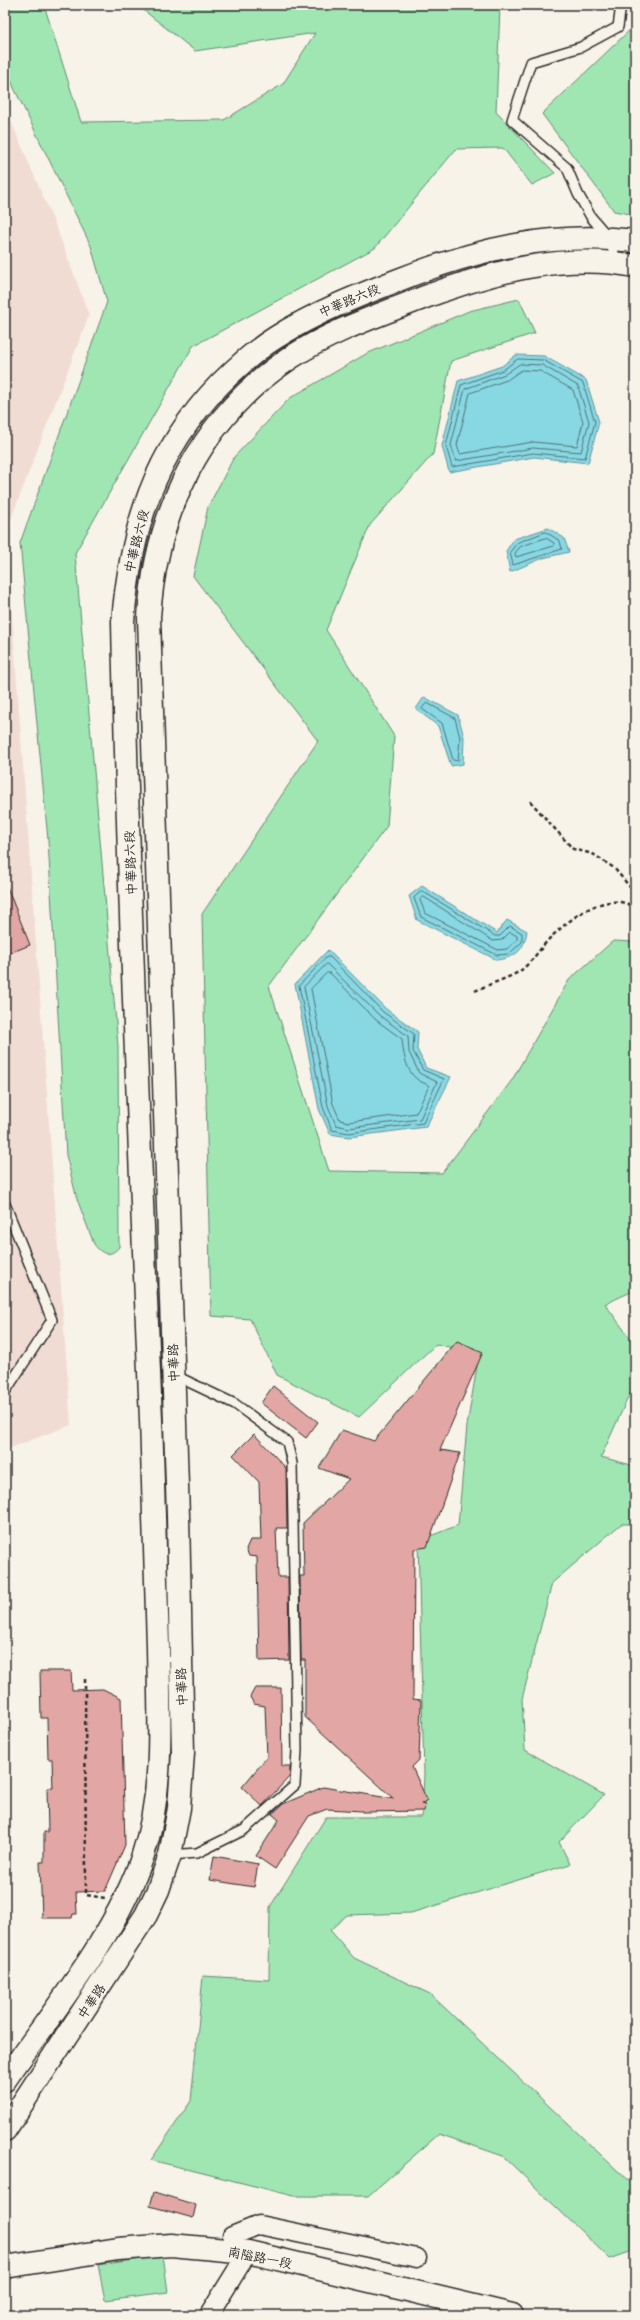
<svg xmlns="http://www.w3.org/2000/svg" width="640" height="2320" viewBox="0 0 640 2320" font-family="'Indie Flower','LXGW WenKai TC',sans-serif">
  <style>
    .built { fill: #f1dcd4 }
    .green { fill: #a0e6b3; stroke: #66886f }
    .water { fill: #88d8e3; stroke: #639399 }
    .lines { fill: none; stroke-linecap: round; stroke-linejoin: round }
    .shore { stroke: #507075; stroke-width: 1 }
    .building { fill: #e2a7a4; stroke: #2b2b2b }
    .service-casing { stroke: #2b2b2b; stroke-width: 12 }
    .minor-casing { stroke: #2b2b2b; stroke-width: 21 }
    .tertiary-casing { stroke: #2b2b2b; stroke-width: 25 }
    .primary-casing { stroke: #2b2b2b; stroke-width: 25 }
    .path { stroke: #2b2b2b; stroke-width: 2.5; stroke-dasharray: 4 3; stroke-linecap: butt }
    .service { stroke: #f7f3e8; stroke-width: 9 }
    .minor { stroke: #f7f3e8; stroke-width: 18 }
    .tertiary { stroke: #f7f3e8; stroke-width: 22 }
    .primary { stroke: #f7f3e8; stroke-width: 22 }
    .labels { text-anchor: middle; stroke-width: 4; stroke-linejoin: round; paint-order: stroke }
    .street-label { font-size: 13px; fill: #2b2b2b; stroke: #f7f3e8 }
  </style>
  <rect width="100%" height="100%" fill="#f7f3e8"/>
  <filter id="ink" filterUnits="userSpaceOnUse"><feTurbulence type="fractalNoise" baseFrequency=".025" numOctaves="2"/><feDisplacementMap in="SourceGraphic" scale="8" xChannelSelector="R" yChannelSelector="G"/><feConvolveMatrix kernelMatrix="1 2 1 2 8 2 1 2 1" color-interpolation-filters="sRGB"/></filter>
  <g filter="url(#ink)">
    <path class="built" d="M5,107L57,229L89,315L6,532L71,1425L5,1450Z"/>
    <g class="green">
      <path d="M5,5H44L81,122L224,120L283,84L315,33L195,51L137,5H500L496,112L555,173L532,185L503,148L456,149L375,248L193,346L75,553L118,1046L119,1247C110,1258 101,1254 94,1244L77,1199L66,1155L48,840L20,543L107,302L91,246L14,88L5,64Z"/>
      <path d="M635,25V215L614,211L542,114Z"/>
      <path d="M519,299L535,333L451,361L433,454L370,525L326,630L394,736L387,826L269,986L329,1171L442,1173L512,1080L569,980L613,941L635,942V1290L605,1304L635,1345V1382L601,1457L635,1466V1524H621L552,1583L522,1699L525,1750L604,1795L559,1842L570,1864L411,1913L347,1915L330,1930L354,1958L430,1994L635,2187V2250L610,2259L503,2156L439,2134L368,2196H294L151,2160L191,2101L203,1976L269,1980L270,1907L326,1817H422L424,1775L418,1541L458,1525L467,1426L479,1354L436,1344L359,1417L277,1375L250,1319L211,1316L202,914L318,741L193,576L208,507L234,457L290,398L366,354L469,311Z"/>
      <path d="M163,2256L168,2292L105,2300L98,2265Z"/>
    </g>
    <g class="water">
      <path d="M516,355L544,356L586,380L599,422L588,463L534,457L449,472L442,446L458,381L502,366Z"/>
      <path d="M548,528L564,538L569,552L543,558L510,572L506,551L514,539Z"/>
      <path d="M424,697L458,715L464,737L463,764L451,766L438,726L416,709Z"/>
      <path d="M422,886L497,933L507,920L527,931C524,951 516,957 497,960L417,920L409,896Z"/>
      <path d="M328,950L386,1009L418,1032L417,1049L426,1068L451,1077L426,1127L349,1137L330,1134L319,1109L295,984Z"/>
    </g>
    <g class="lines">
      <g class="shore">
        <path d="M518,359L543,360L583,383L595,422L585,458L533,453L452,467L446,446L461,385L503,370Z"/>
        <path d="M520,364L542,365L578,386L589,422L581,452L533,448L456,461L451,445L465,389L505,374Z"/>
        <path d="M522,370L540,371L573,390L583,422L577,446L533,442L460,454L457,445L470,393L507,380Z"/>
        <path d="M546,532L560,541L562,549L513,565L510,552L517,543Z"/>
        <path d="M546,538L554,543V546L516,557L515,553L520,547Z"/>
        <path d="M427,703L455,718L460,738L458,761L453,760L442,723L422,709Z"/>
        <path d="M422,891L495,936H500L510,926L522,933V942L509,954L497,955L421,917L414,898Z"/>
        <path d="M424,897L493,941L502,940L510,932L517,936V940L507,949L498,950L425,913L420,900Z"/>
        <path d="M327,957H330L383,1012L414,1034L413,1051L423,1070L444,1079L423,1123L349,1133L332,1130L323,1107L299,986Z"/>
        <path d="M327,964L380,1016L408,1036L409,1052L419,1073L437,1082L420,1119L349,1128L336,1125L328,1106L304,987Z"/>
        <path d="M327,973H330L376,1020L402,1039C403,1052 406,1072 418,1080C422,1083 426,1083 429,1086L416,1113L349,1122L340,1120L333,1104L311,989Z"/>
      </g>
    </g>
    <g class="building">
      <path d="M5,882L30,945L5,955Z"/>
      <path d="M457,1341L483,1352L440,1450L460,1453L427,1547L414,1549L413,1699L421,1700L419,1760L412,1767L427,1800L421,1804L425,1805L424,1811L362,1812V1811L327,1809L309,1816L275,1869L256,1856L279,1820L272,1814L283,1804L323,1787L394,1799L305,1717V1660H301L300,1576H304L303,1523L349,1479L319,1468L342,1430L374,1441Z"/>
      <path d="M273,1386L318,1422L306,1438L261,1403Z"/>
      <path d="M254,1434L286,1468L287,1528H276L278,1577H288L289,1660L259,1661L257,1557L249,1556L246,1549L250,1540H261L259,1482L233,1455Z"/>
      <path d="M40,1671H71L72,1690L103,1689L121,1698L125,1845L105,1891L76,1892L77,1914H73L72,1918H42L40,1862H44V1832H48L47,1788H53L52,1759H48L47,1718H41Z"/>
      <path d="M255,1688H281L282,1766H290V1776L262,1806L242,1787L267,1757L265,1706L254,1704L250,1697Z"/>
      <path d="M214,1856L258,1864L254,1887L210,1880Z"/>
      <path d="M154,2192L196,2205L193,2218L150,2206Z"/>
    </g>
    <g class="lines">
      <defs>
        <g id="service">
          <path d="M617,263L609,238L591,217L578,194L567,168L512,120L531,62L581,47L618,27L621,5"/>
          <path d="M5,1204L52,1320L5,1392"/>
          <path d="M170,1855L197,1853L244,1830L295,1785L297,1750L292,1463L287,1442L235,1404L174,1375"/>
        </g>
        <g id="minor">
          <path d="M231,2250L232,2236L259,2225L417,2258"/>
          <path d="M209,2315L248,2252"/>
        </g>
        <path id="tertiary" d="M5,2267L118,2249L171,2245L248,2252L512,2315"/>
        <g id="primary">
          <path d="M5,2080C52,2012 117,1934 143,1855C165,1788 159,1715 158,1646C156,1570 154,1495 151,1420C140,1153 128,887 123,621C131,528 154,452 220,384C237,367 254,351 275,338C314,313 357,296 401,279C477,249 553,231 635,241"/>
          <path d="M5,2130L146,1915L158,1890L170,1855L179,1808L183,1753L178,1516L149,617C156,512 200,418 290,358C331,331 379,315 425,297C492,272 563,252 635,266"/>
        </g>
      </defs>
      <use href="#service" class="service-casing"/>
      <use href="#minor" class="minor-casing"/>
      <use href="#tertiary" class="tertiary-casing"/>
      <use href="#primary" class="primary-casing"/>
      <g class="path">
        <path d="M530,801L573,849L593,854L614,868L635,893"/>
        <path d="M475,991C489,984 507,979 520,971C531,963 540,949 549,939C571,918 604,890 635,907"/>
        <path d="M85,1679L86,1895L105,1898"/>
      </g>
      <use href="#service" class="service"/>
      <use href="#minor" class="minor"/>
      <use href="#tertiary" class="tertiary"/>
      <use href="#primary" class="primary"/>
    </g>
  </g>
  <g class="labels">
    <g class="street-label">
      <text transform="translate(349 300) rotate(-23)" y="5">中華路六段</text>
      <text transform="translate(136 541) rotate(-76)" y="5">中華路六段</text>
      <text transform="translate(130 863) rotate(-92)" y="5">中華路六段</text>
      <text transform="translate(173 1363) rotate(-92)" y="5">中華路</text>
      <text transform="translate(181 1687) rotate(-92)" y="5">中華路</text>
      <text transform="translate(91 2001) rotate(-56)" y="5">中華路</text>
      <text transform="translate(260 2257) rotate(11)" y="5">南隘路一段</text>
    </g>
  </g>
  <rect width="640" height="2320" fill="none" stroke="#f7f3e8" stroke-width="20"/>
  <rect x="10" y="10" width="620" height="2300" fill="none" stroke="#2b2b2b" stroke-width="1.5" filter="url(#ink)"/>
</svg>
